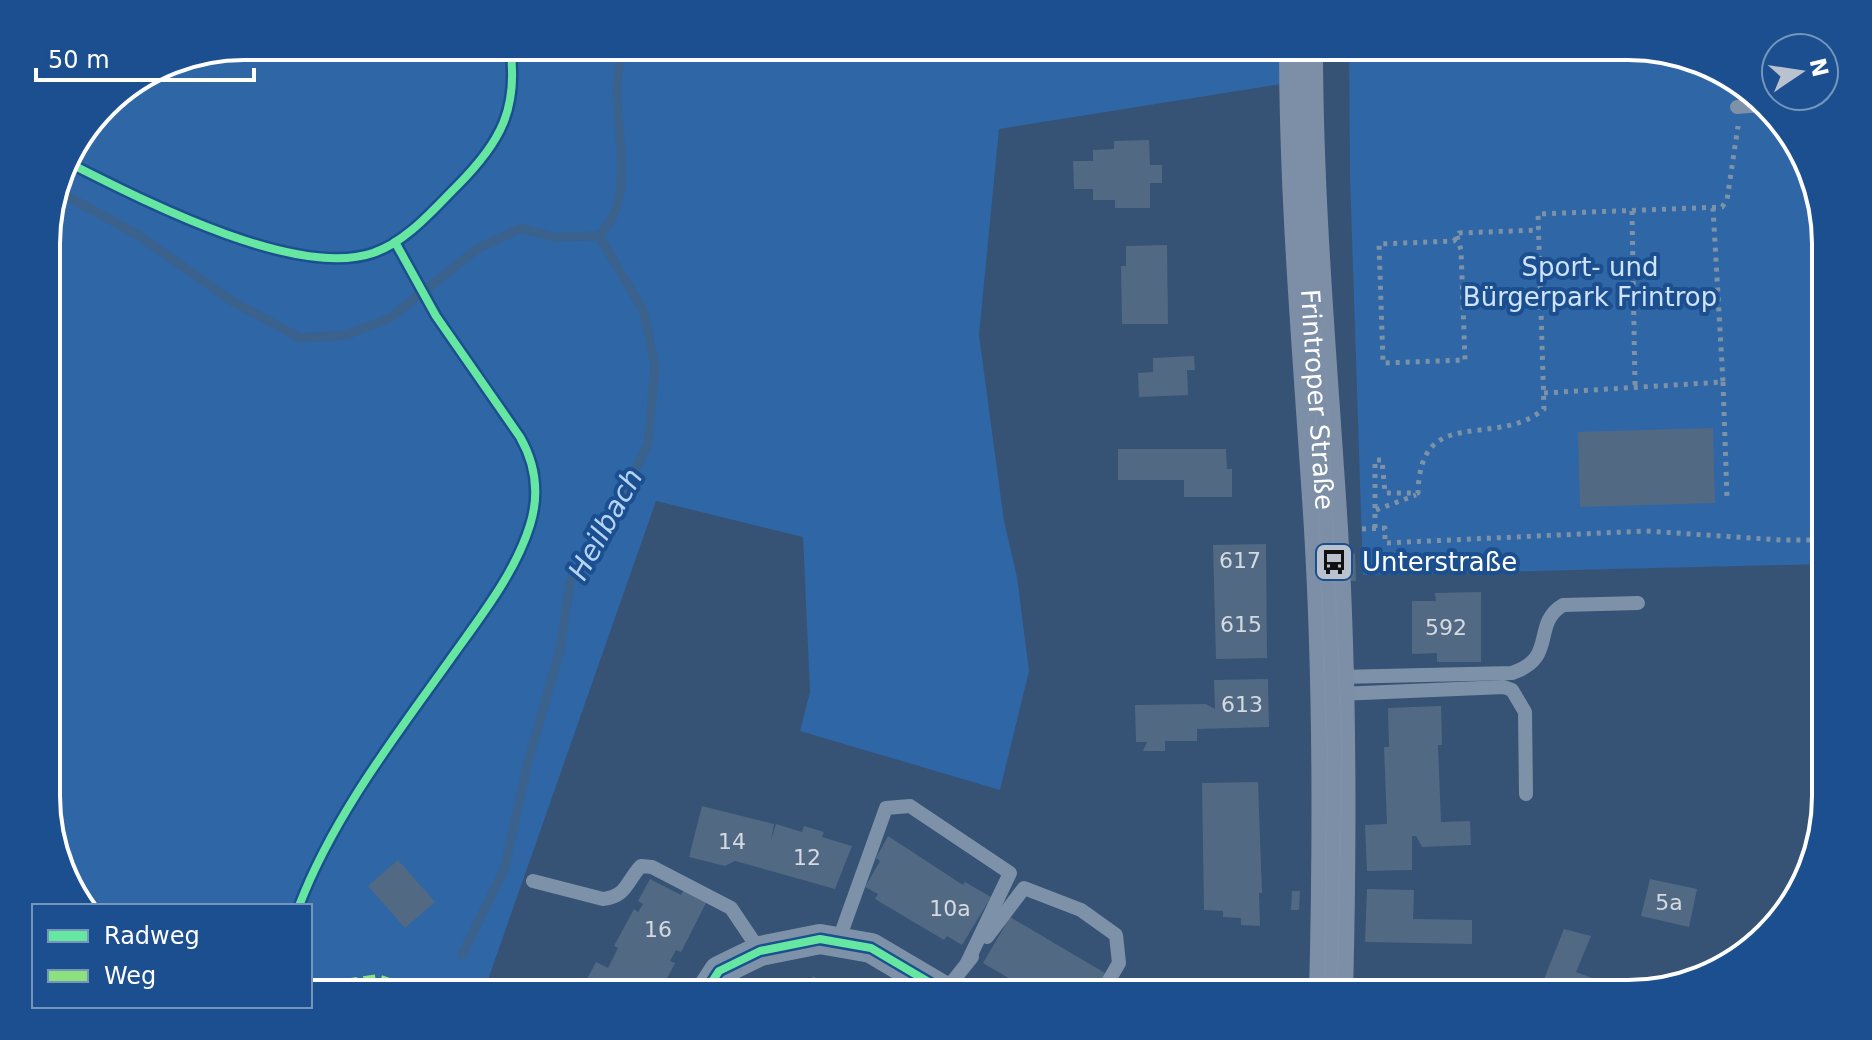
<svg xmlns="http://www.w3.org/2000/svg" width="1872" height="1040" viewBox="0 0 1872 1040" font-family="'DejaVu Sans',sans-serif">
  <style>
    .green { fill: #2f66a5 }
    .lines { fill: none; stroke-linecap: round; stroke-linejoin: round }
    .stream { stroke: #3b618d; stroke-width: 9 }
    .building { fill: #526984 }
    .path { stroke: #7d92a8; stroke-width: 5; stroke-dasharray: 4 6; stroke-linecap: butt }
    .service { stroke: #7d92a8; stroke-width: 14 }
    .minor { stroke: #7d92a8; stroke-width: 30 }
    .primary { stroke: #7d8ea7; stroke-width: 44 }
    .tram { stroke: #7e92a7; stroke-width: 2 }
    .quiet { stroke: #8de07e; stroke-width: 6; stroke-dasharray: 12 6; stroke-linecap: butt }
    .cycleway-casing { stroke: #1b4f8f; stroke-width: 13 }
    .cycleway { stroke: #66e7a1; stroke-width: 8 }
    .labels { text-anchor: middle; stroke-width: 8; stroke-linejoin: round; paint-order: stroke }
    .number-label { font-size: 22px; fill: #d4dae0 }
    .park-label { font-size: 26px; fill: #cfe3fa; stroke: #1b4f8f }
    .street-label { font-size: 26px; fill: #fff; stroke: #1b4f8f }
    .poi-label { font-size: 26px; fill: #fff; stroke: #1b4f8f; text-anchor: start }
    .water-label { font-size: 28px; font-style: italic; fill: #b5d3f5; stroke: #1b4f8f }
    .rim { fill: none; stroke: #fff; stroke-width: 4 }
  </style>
  <rect width="100%" height="100%" fill="#365274"/>
  <g class="green">
    <path d="M244,46H1286L1288,83L999,129L979,335L1004,521L1017,577L1029,671L1000,790L800,731L810,692L803,537L656,501L483,994H310V906H79L48,821V219L67,156L113,95L169,61Z"/>
    <path d="M1349,46H1628L1727,72L1793,134L1826,231V564L1363,575L1350,176Z"/>
  </g>
  <g class="lines">
    <g class="stream">
      <path d="M56,190L138,235L232,301L300,338L346,335L390,318L477,249L521,228L553,237L599,236C648,185 598,100 626,46"/>
      <path d="M462,955L504,870L528,762L560,650L570,582L613,519L648,443L655,367L644,312L599,236"/>
    </g>
  </g>
  <g class="building">
    <path d="M1149,140L1150,165H1162V183H1150V208H1115V200H1093V189H1074L1073,161H1093V150L1114,149V141Z"/>
    <path d="M1167,245L1168,324H1122L1121,266H1126V246Z"/>
    <path d="M1194,356L1195,370H1187L1188,395L1139,397L1138,373L1153,372V358Z"/>
    <path d="M1713,428L1715,503L1580,507L1578,432Z"/>
    <path d="M1118,449H1226L1227,469H1232V497H1184V480H1118Z"/>
    <path d="M1266,544L1267,658L1216,659L1213,545Z"/>
    <path d="M1355,554L1356,581H1348L1347,555Z"/>
    <path d="M1481,592V662H1437V653L1412,654V601H1436L1435,593Z"/>
    <path d="M1268,679L1269,727L1197,729V741H1165V751H1143L1147,742H1136L1135,705L1206,704L1215,709L1214,680Z"/>
    <path d="M1441,706L1442,745H1438L1441,822L1470,821L1471,845L1422,847L1416,836H1412V870L1367,871L1365,825L1387,824L1384,747H1389L1388,708Z"/>
    <path d="M1258,782L1262,893H1259L1260,926L1241,925V918L1223,917V911L1204,910L1202,783Z"/>
    <path d="M702,806L774,824L771,840L776,824L802,832L804,826L824,832L822,837L852,846L835,889L735,861L725,866L689,857Z"/>
    <path d="M888,836L963,885L965,882L991,897L962,945L947,936L944,940L875,899L878,894L865,887L880,861L876,858Z"/>
    <path d="M398,860L435,902L405,928L368,886Z"/>
    <path d="M650,879L681,895L684,889L707,901L681,952L676,950L670,961L675,963L659,994L650,990L648,994H579L596,962L608,968L618,948L614,946L634,909L638,912L643,904L638,901Z"/>
    <path d="M1650,879L1697,889L1689,927L1641,916Z"/>
    <path d="M1367,889L1414,890L1413,919L1472,920V944L1365,942Z"/>
    <path d="M1292,891H1300L1299,910H1291Z"/>
    <path d="M1010,917L1105,973L1093,994H1036L983,963Z"/>
    <path d="M1564,929L1591,936L1576,972L1603,982L1598,994H1538Z"/>
    <path d="M813,976L832,987L839,985L856,994H804Z"/>
  </g>
  <g class="lines">
    <g class="path">
      <path d="M1632,211L1635,385"/>
      <path d="M1457,236L1461,250L1465,360L1383,363L1379,244L1454,241L1459,233L1539,230"/>
      <path d="M1633,304L1717,301"/>
      <path d="M1723,382L1727,498"/>
      <path d="M1544,393L1723,382L1713,208"/>
      <path d="M1376,510L1416,495"/>
      <path d="M1375,528V460H1382L1385,493H1418C1420,402 1494,450 1544,409L1538,214L1722,207L1727,200L1738,126"/>
      <path d="M1362,529L1385,528V543L1646,531L1781,540H1826"/>
    </g>
    <g class="service">
      <path d="M1737,107L1762,105"/>
      <path d="M1338,677L1512,673C1558,658 1531,624 1563,605L1638,603"/>
      <path d="M1339,694L1504,687L1512,690L1525,712L1526,794"/>
      <path d="M533,881L603,899C627,897 627,880 641,866L652,867L731,908L760,951"/>
      <path d="M987,937L1024,888L1081,910L1116,935L1119,963L1101,994"/>
      <path d="M838,942L886,808L910,806L1010,873L967,963"/>
      <path d="M945,991L972,957"/>
    </g>
    <path class="minor" d="M704,994L719,971L760,951L820,939L871,948L949,994"/>
    <path class="primary" id="s1" d="M1301,46C1301,207 1316,368 1326,529C1335,683 1335,839 1331,994"/>
    <g class="tram">
      <path d="M1326,366L1342,748L1337,994"/>
      <path d="M1325,994L1327,749L1315,398L1318,341L1328,309"/>
    </g>
    <path class="quiet" d="M310,987L378,977L427,994"/>
    <defs>
      <g id="cycleway">
        <path d="M65,161C137,197 294,280 373,253C406,242 433,210 457,186C501,142 519,108 510,46"/>
        <path d="M299,906C333,817 394,738 449,661C478,620 515,574 530,525C540,493 536,465 520,437L436,316L395,242"/>
        <path d="M704,994L719,971L760,951L820,939L871,948L949,994"/>
      </g>
    </defs>
    <use href="#cycleway" class="cycleway-casing"/>
    <use href="#cycleway" class="cycleway"/>
  </g>
  <defs>
    <symbol id="bus-square" viewBox="-11 -11 22 22"><rect x="-9" y="-9" width="18" height="18" rx="4" fill="#b9c2ce" stroke="#1b4f8f"/><path d="M-5-6H5V4H4V6H2V4H-2V6H-4V4H-5ZM-3.5-4V0h7V-4ZM-3.5 1.2v1.5H-2V1.2ZM2 1.2v1.5H3.5V1.2Z" fill="#111"/></symbol>
  </defs>
  <g fill-rule="evenodd">
    <use href="#bus-square" x="1312" y="540" width="44" height="44"/>
  </g>
  <g class="labels">
    <g class="number-label">
      <text x="1240" y="568">617</text>
      <text x="1241" y="632">615</text>
      <text x="1446" y="635">592</text>
      <text x="1242" y="712">613</text>
      <text x="732" y="849">14</text>
      <text x="807" y="865">12</text>
      <text x="1669" y="910">5a</text>
      <text x="950" y="916">10a</text>
      <text x="658" y="937">16</text>
    </g>
    <g class="park-label">
      <text x="1590" y="276">Sport- und<tspan x="1590" dy="30">Bürgerpark Frintrop</tspan></text>
    </g>
    <g class="street-label">
      <text dy="9" stroke="none"><textPath href="#s1" startOffset="354">Frintroper Straße</textPath></text>
    </g>
    <g class="poi-label">
      <text x="1362" y="571">Unterstraße</text>
    </g>
    <g class="water-label">
      <text transform="translate(605 524) rotate(-61)" y="10">Heilbach</text>
    </g>
  </g>
  <path d="M0 0H1872V1040H0ZM244 60H1628A184 184 0 0 1 1812 244V796A184 184 0 0 1 1628 980H244A184 184 0 0 1 60 796V244A184 184 0 0 1 244 60Z" fill="#1b4f8f" fill-rule="evenodd"/>
  <path class="rim" d="M244 60H1628A184 184 0 0 1 1812 244V796A184 184 0 0 1 1628 980H244A184 184 0 0 1 60 796V244A184 184 0 0 1 244 60Z"/>
  <rect x="32" y="904" width="280" height="104" fill="#1b4f8f" stroke="#7695bc" stroke-width="2"/>
  <rect x="48" y="930" width="40" height="12" fill="#66e7a1" stroke="#7695bc" stroke-width="2"/>
  <text x="104" y="944" font-size="24" fill="#ffffff">Radweg</text>
  <rect x="48" y="970" width="40" height="12" fill="#8de07e" stroke="#7695bc" stroke-width="2"/>
  <text x="104" y="984" font-size="24" fill="#ffffff">Weg</text>
  <g transform="translate(1800 72) rotate(77)"><circle r="38" fill="#1b4f8f" stroke="#7695bc" stroke-width="2"/>
  <path d="M0-6L14 30L0 20L-14 30Z" fill="#b9c2ce"/>
  <text y="-12" font-size="22" font-weight="bold" text-anchor="middle" fill="#ffffff">N</text>
  </g>
  <path d="M36 68v12h218v-12" fill="none" stroke="#ffffff" stroke-width="4"/>
  <text x="48" y="68" font-size="24" fill="#ffffff" stroke="#1b4f8f" stroke-width="6" paint-order="stroke">50 m</text>
</svg>
